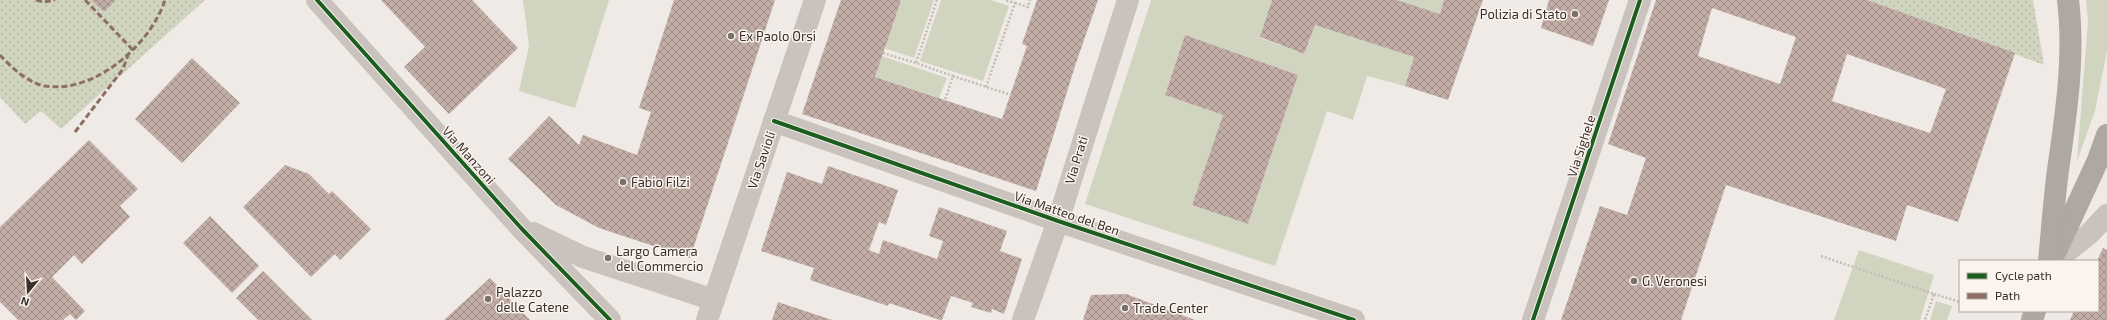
<svg xmlns="http://www.w3.org/2000/svg" width="2107" height="320" viewBox="0 0 2107 320" font-family="'Exo 2',sans-serif">
  <style>
    .grass { fill: #d1d5c0; fill-rule: evenodd }
    .park { fill: url(#park-dots) }
    .building { fill: url(#building-cross-hatch); fill-rule: evenodd }
    .lines { fill: none; stroke-linecap: round; stroke-linejoin: round }
    .path { stroke: #c2bbb6; stroke-width: 2.5; stroke-dasharray: 2 2; stroke-linecap: butt }
    .minor { stroke: #c9c2bd; stroke-width: 22 }
    .major { stroke: #aea7a2; stroke-width: 22 }
    .quiet { stroke: #8d6e63; stroke-width: 3; stroke-dasharray: 6 3; stroke-linecap: butt }
    .cycleway-casing { stroke: #fbf4ee; stroke-width: 6 }
    .cycleway { stroke: #1b5e20; stroke-width: 4 }
    .poi-dot { fill: #79706c; stroke: #fbf4ee; stroke-width: 1.5 }
    .labels { text-anchor: middle; stroke-width: 3; stroke-linejoin: round; paint-order: stroke }
    .poi-label { font-size: 13px; fill: #3a2f2b; stroke: #fbf4ee; text-anchor: start }
    .street-label { font-size: 13px; fill: #3a2f2b; stroke: #fbf4ee }
  </style>
  <defs>
    <pattern id="park-dots" width="8" height="8" patternUnits="userSpaceOnUse"><rect width="8" height="8" fill="#d1d5c0"/><path d="M2 2h.1M6 6h.1" fill="none" stroke="#b4b7a5" stroke-width="1.8" stroke-linecap="round"/></pattern>
    <pattern id="building-cross-hatch" width="8" height="8" patternUnits="userSpaceOnUse"><rect width="8" height="8" fill="#c2aea7"/><path d="M0 0l8 8M0 8l8-8" fill="none" stroke="#9f8e88"/></pattern>
  </defs>
  <rect width="100%" height="100%" fill="#efeae5"/>
  <g class="grass">
    <path d="M523,0H609L575,108L519,91L529,46Z"/>
    <path d="M901,0H934L914,58L884,48Z"/>
    <path d="M941,0H991L1009,6L983,81L920,61Z"/>
    <path d="M1151,0H1272L1260,38L1304,54L1315,25L1414,57L1405,86L1367,76L1353,120L1327,111L1275,266L1085,204ZM1185,35L1298,75L1248,224L1192,205L1223,115L1165,95Z"/>
    <path d="M1397,0H1444L1440,14Z"/>
    <path d="M2086,0H2107V51L2095,111L2077,161L2088,21Z"/>
    <path d="M882,56L947,78L939,98L875,77Z"/>
    <path d="M1859,250L1934,275L1920,320H1834Z"/>
    <path d="M1936,301L1952,306L1947,320H1930Z"/>
  </g>
  <g class="park">
    <path d="M0,0H205L61,129L41,111L25,124L0,97Z"/>
    <path d="M1866,0H2033L2044,65Z"/>
  </g>
  <g class="building">
    <path d="M91,0H116L104,12Z"/>
    <path d="M381,0H472L518,48L449,114L404,67L425,47Z"/>
    <path d="M674,0H775L690,258L599,228L556,205L508,159L549,116L579,145L583,135L637,155L651,112L639,108Z"/>
    <path d="M841,0H901L875,77L1002,119L1027,46L1022,44L1037,0H1098L1076,63L1036,191L802,114Z"/>
    <path d="M1272,0H1397L1440,14L1444,0H1483L1448,100L1405,86L1414,57L1315,25L1304,54L1260,37Z"/>
    <path d="M1549,0H1609L1593,46L1541,28Z"/>
    <path d="M1656,0H1867L2015,53L1958,222L1907,205L1896,241L1726,185L1681,320H1561L1600,206L1627,215L1646,158L1608,144ZM1712,8L1796,37L1780,84L1698,56ZM1847,54L1946,89L1930,133L1832,101Z"/>
    <path d="M1185,35L1298,75L1248,224L1192,205L1223,115L1165,95Z"/>
    <path d="M192,58L240,103L182,163L135,119Z"/>
    <path d="M89,140L138,189L120,206L130,217L82,264L74,255L52,277L85,311L76,320L70,314L63,320H18L0,302V227Z"/>
    <path d="M285,165L309,174L329,194L332,191L371,229L340,260L335,254L311,277L243,207Z"/>
    <path d="M828,166L898,190L886,225L879,222L869,250L879,254L883,240L937,259L943,241L929,236L939,207L1007,231L1000,251L1022,259L1004,314L992,309L991,313L971,307L973,303L951,296L942,320H940L889,303L888,306L810,280L814,268L761,251L787,172L822,184Z"/>
    <path d="M210,216L259,266L232,293L183,243Z"/>
    <path d="M2103,248L2107,250V320H2070L2074,311H2098L2097,261Z"/>
    <path d="M263,271L312,320H258L236,298Z"/>
    <path d="M490,278L530,320H444Z"/>
    <path d="M1126,294L1195,320H1083L1091,295Z"/>
    <path d="M778,302L832,320H772Z"/>
  </g>
  <g class="lines">
    <g class="path">
      <path d="M937,0L916,63L953,76L945,100"/>
      <path d="M1015,3L1028,7L1030,0"/>
      <path d="M883,53L916,63"/>
      <path d="M953,76L1011,95"/>
      <path d="M986,87L1015,3L1005,0"/>
      <path d="M1821,256L1934,294L1925,320"/>
      <path d="M1934,294L1960,302"/>
    </g>
    <g class="minor">
      <path d="M317,0L521,228L610,320"/>
      <path d="M774,121L1058,221L1354,320"/>
      <path d="M533,233L583,257L714,300"/>
      <path d="M2055,261L2089,234L2107,215"/>
      <path d="M707,320L815,0"/>
      <path d="M1023,320L1058,221L1128,0"/>
      <path d="M1533,320L1640,0"/>
    </g>
    <g class="major">
      <path d="M2056,251L2098,160L2107,135"/>
      <path d="M2049,261C2052,231 2054,200 2058,170C2066,114 2075,57 2068,0"/>
      <path d="M2032,320L2035,311"/>
    </g>
    <g class="quiet">
      <path d="M36,0L44,2L55,0"/>
      <path d="M85,0L133,50"/>
      <path d="M0,55C11,67 28,83 45,86C95,94 151,44 165,0"/>
      <path d="M75,132L123,69L128,55"/>
    </g>
    <defs>
      <g id="cycleway">
        <path d="M317,0L521,228L610,320"/>
        <path d="M774,121L1058,221L1354,320"/>
        <path d="M1533,320L1640,0"/>
      </g>
    </defs>
    <use href="#cycleway" class="cycleway-casing"/>
    <use href="#cycleway" class="cycleway"/>
  </g>
  <g class="poi-dot">
    <circle cx="1575" cy="14" r="4"/>
    <circle cx="731" cy="36" r="4"/>
    <circle cx="623" cy="182" r="4"/>
    <circle cx="608" cy="258" r="4"/>
    <circle cx="1634" cy="281" r="4"/>
    <circle cx="488" cy="299" r="4"/>
    <circle cx="1125" cy="308" r="4"/>
  </g>
  <g class="labels">
    <g class="poi-label">
      <text x="1567" y="19" text-anchor="end">Polizia di Stato</text>
      <text x="739" y="41">Ex Paolo Orsi</text>
      <text x="631" y="187">Fabio Filzi</text>
      <text x="616" y="256">Largo Camera<tspan x="616" dy="15">del Commercio</tspan></text>
      <text x="1642" y="286">G. Veronesi</text>
      <text x="496" y="297">Palazzo<tspan x="496" dy="15">delle Catene</tspan></text>
      <text x="1133" y="313">Trade Center</text>
    </g>
    <g class="street-label">
      <text transform="translate(1581 146) rotate(-72)" y="5">Via Sighele</text>
      <text transform="translate(469 155) rotate(48)" y="5">Via Manzoni</text>
      <text transform="translate(761 160) rotate(-71)" y="5">Via Savioli</text>
      <text transform="translate(1076 160) rotate(-73)" y="5">Via Prati</text>
      <text transform="translate(1067 213) rotate(19)" y="5">Via Matteo del Ben</text>
    </g>
  </g>
  <rect x="1959" y="260" width="140" height="52" fill="#fbf4ee" stroke="#aea5a0"/>
  <rect x="1967" y="273" width="20" height="6" fill="#1b5e20" stroke="#aea5a0"/>
  <text x="1995" y="280" font-size="12" fill="#3a2f2b">Cycle path</text>
  <rect x="1967" y="293" width="20" height="6" fill="#8d6e63" stroke="#aea5a0"/>
  <text x="1995" y="300" font-size="12" fill="#3a2f2b">Path</text>
  <g transform="translate(28 292) rotate(198)" stroke="#fbf4ee" stroke-width="3" paint-order="stroke">
  <path d="M0-3L7 15L0 10L-7 15Z" fill="#3a2f2b"/>
  <text y="-6" font-size="11" font-weight="bold" text-anchor="middle" fill="#3a2f2b">N</text>
  </g>
</svg>
